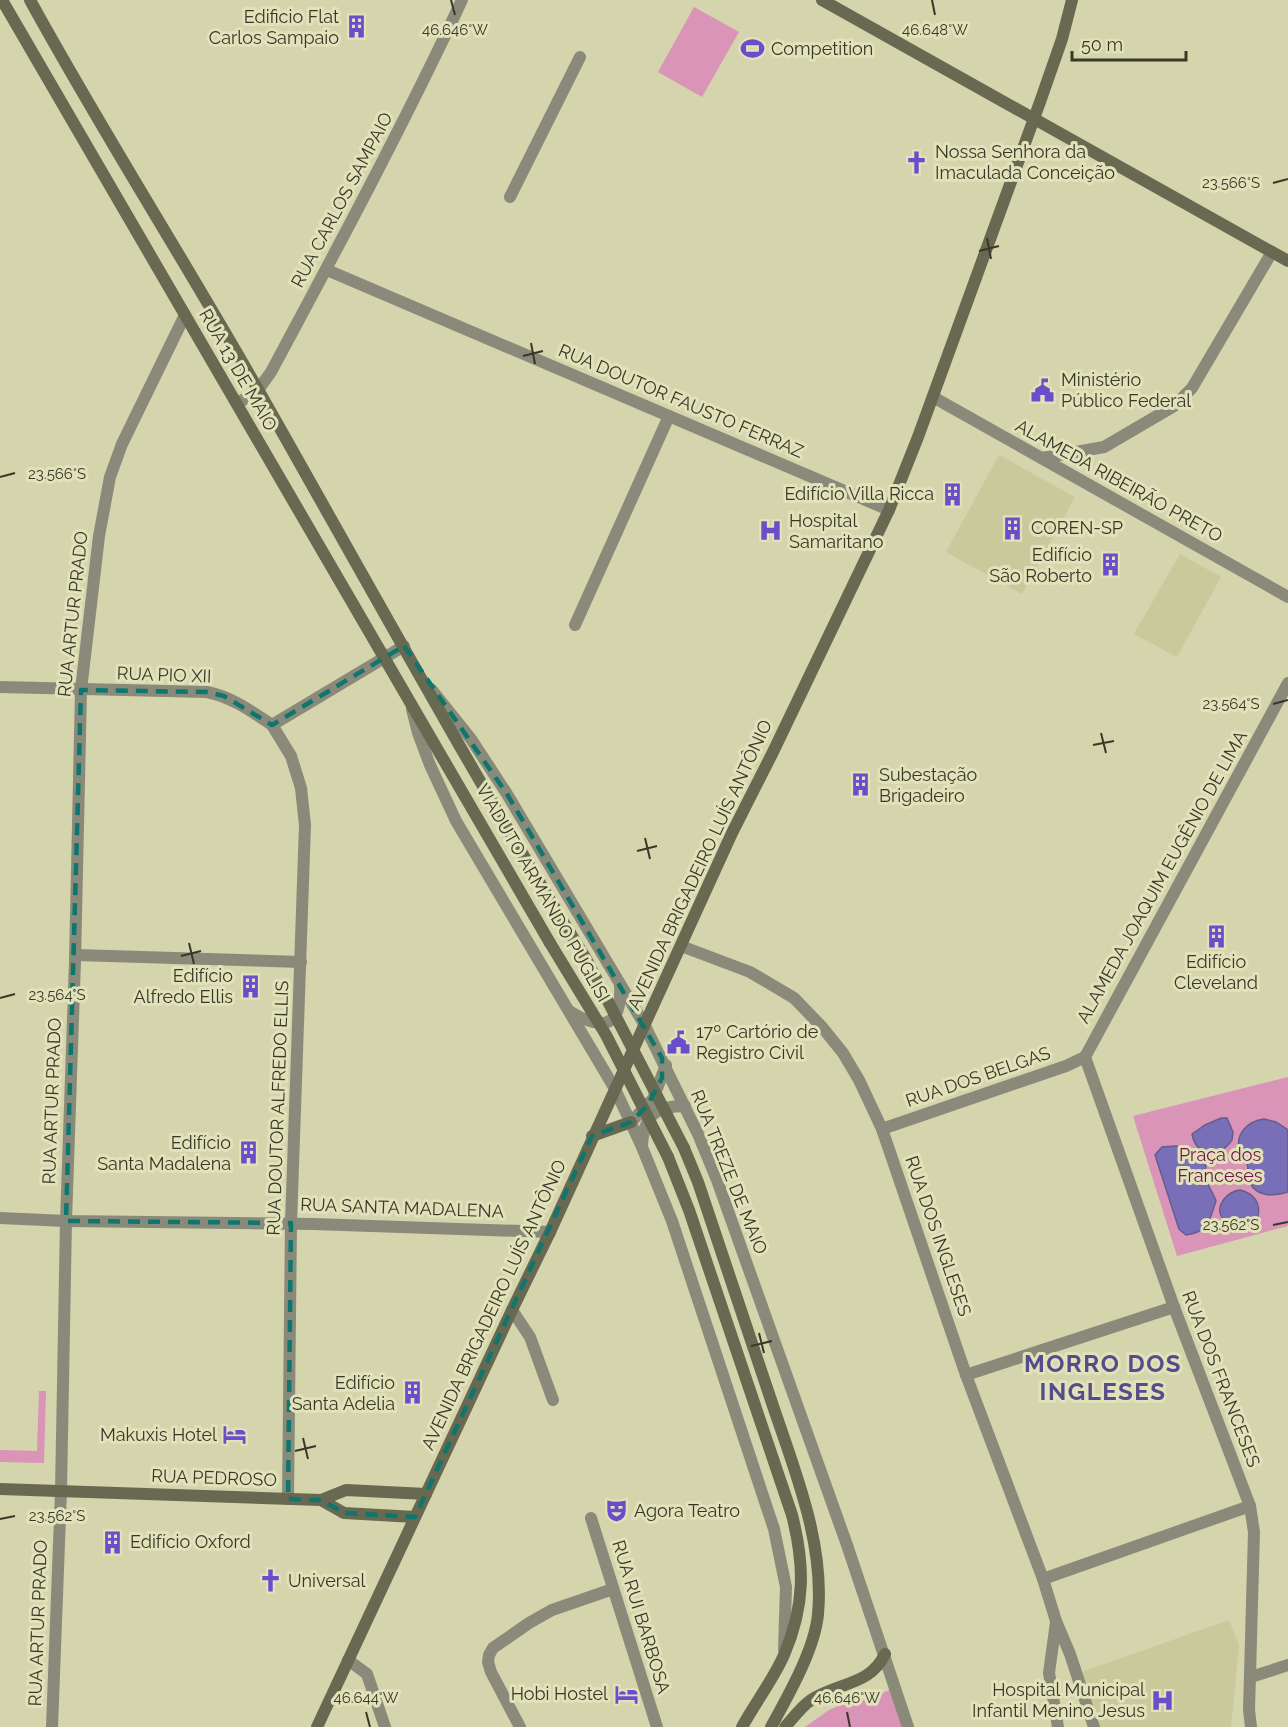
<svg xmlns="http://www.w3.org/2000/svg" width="1288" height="1727" viewBox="0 0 1288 1727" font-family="Raleway,sans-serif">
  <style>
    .built { fill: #c9c99c }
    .green { fill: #d994b7 }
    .water { fill: #786fb8; stroke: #655e8d; stroke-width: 1.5 }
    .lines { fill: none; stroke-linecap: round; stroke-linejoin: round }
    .street { stroke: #8a8a7a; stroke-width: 12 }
    .secondary { stroke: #686951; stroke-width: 12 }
    .secondary-bridge { stroke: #686951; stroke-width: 12 }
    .marked { fill: none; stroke: #0f766e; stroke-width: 4.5; stroke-dasharray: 12 8; stroke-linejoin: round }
    .ticks { fill: none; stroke: #383829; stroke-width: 2 }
    .labels { text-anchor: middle; stroke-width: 6; stroke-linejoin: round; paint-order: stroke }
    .poi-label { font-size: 18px; fill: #383829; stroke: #e1e1ba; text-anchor: start }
    .street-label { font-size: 18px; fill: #383829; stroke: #e1e1ba }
    .park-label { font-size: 18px; fill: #72134e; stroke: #e1e1ba }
    .district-label { font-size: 24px; font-weight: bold; letter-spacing: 1.5px; fill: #554d8b; stroke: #e1e1ba }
    .ticks-label { font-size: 15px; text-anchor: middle; fill: #383829; stroke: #e1e1ba; stroke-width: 6; stroke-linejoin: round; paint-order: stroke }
  </style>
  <rect width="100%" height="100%" fill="#d4d4ad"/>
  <g class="built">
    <path d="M999,455L1075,497L1022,594L946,552Z"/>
    <path d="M1180,554L1221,577L1177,657L1134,634Z"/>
    <path d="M1229,1620L1239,1645L1231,1727H1101L1082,1672Z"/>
  </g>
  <g class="green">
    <path d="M694,7L739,32L702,97L658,72Z"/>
    <path d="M1288,1077V1226L1177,1256L1133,1116Z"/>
    <path d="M39,1391H46L44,1463L0,1462V1450L37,1451Z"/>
    <path d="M890,1690L902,1727H805L829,1710L843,1704L851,1705Z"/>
  </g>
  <g class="water">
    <path d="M1221,1118H1227L1233,1132L1232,1140C1219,1159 1196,1157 1192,1134L1205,1125Z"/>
    <path d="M1264,1119L1276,1122L1288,1130V1192C1273,1197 1253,1197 1248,1178C1247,1173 1249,1169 1247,1164C1245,1160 1241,1156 1240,1152C1234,1134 1248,1121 1264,1119Z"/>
    <path d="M1176,1146C1192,1147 1197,1153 1206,1166C1202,1180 1212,1189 1216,1201C1209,1221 1209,1232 1186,1235L1179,1229L1155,1155L1162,1147Z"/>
    <path d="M1240,1190C1253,1193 1261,1202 1258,1216L1251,1220L1228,1223C1211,1213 1223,1192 1240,1190Z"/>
  </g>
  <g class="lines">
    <g class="street">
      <path d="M510,197L580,57"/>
      <path d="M327,270L889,510"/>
      <path d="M933,397L1288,597"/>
      <path d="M237,404L258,390L271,372C337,249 403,126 462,0"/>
      <path d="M1042,458L1104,447L1174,406L1192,388L1272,252"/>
      <path d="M575,625L669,416"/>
      <path d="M0,687L207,692C232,697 251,711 272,725L404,646"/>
      <path d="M431,689L471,739L507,794L644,1024L698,1134L717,1180L847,1545L908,1727"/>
      <path d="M412,709L418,733L430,765L456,821L615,1089L642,1147L672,1221L774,1529L786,1587L784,1650"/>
      <path d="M272,725L291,756L301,788L305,825L291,1223L288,1499"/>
      <path d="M681,946L750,972L794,998L822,1027L843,1053L859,1080L882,1129L966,1375L1043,1579L1056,1621L1070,1654L1094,1727"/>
      <path d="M76,955L301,962"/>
      <path d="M571,1012C605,1033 622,1025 620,985"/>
      <path d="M1085,1057L1174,1307L1250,1506L1254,1532L1249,1710L1251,1727"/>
      <path d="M1085,1057L1288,683"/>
      <path d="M631,1122L653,1099L666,1065"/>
      <path d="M882,1129L1066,1066L1085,1057"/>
      <path d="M642,1145C644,1115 656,1106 685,1106"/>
      <path d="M0,1218L66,1221L313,1224L550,1232"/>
      <path d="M512,1310L530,1337L553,1400"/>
      <path d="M966,1375L1174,1307"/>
      <path d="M591,1518L657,1727"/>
      <path d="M1043,1579L1250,1506"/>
      <path d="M1056,1622L1049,1673L1058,1727"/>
      <path d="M348,1660L367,1674L385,1727"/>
      <path d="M1251,1677L1288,1665"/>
      <path d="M52,1727L61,1491L66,1221L75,961L81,690L99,536L110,477L122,444L185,315"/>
      <path d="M520,1727L491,1672L488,1662L489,1655L493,1648L529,1623L552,1610L613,1589"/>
    </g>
    <g class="secondary">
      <path d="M2,0L550,943"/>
      <path d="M30,0C103,133 185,261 260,393C362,573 462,755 570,933"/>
      <path d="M822,0L1288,261"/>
      <path d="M592,1136L631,1122"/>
      <path d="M684,1148L698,1182C722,1253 745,1323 769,1394C792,1464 825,1540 818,1614C815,1649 788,1696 771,1727"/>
      <path d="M668,1157L689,1210L792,1515C805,1566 805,1606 784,1655C773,1680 755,1703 742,1727"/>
      <path d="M0,1489L321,1500L346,1490L426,1494"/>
      <path d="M321,1500L344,1513L415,1517"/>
      <path d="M317,1727L512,1310L550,1232L732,833L773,752L889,510L918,437L1040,102L1062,39L1072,0"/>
      <path d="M785,1727C793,1718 802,1706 811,1700C838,1682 870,1686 885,1654"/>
    </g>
    <g class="secondary-bridge">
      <path d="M570,933L586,959L684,1148"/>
      <path d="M550,943L606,1035L668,1157"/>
    </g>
  </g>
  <path class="marked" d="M404,646L507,794L662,1058V1078L647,1106L631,1122L592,1136L415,1517L344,1513L321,1500L288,1499L291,1223L66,1221L81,690L207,692L224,696L272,725Z"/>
  <path class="ticks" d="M451,0L455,15M932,0L935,15M1273,183L1288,179M987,238L991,259M979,251L999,246M531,343L535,364M523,356L543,351M0,477L15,473M1273,704L1288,700M1101,733L1106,753M1093,745L1114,741M645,838L650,859M637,851L657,846M189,943L194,964M181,956L201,951M0,998L15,994M1273,1225L1288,1222M759,1333L764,1353M751,1346L772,1341M303,1438L308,1459M295,1451L316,1446M0,1519L15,1516M366,1712L370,1727M847,1712L850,1727"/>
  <defs>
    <symbol id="building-bare" viewBox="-9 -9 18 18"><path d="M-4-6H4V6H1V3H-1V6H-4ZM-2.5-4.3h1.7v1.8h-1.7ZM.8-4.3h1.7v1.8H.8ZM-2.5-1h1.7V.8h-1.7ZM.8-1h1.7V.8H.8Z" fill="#684fc9" stroke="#e1e1ba" stroke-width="2.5" paint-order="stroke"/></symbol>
    <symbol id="stadium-bare" viewBox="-9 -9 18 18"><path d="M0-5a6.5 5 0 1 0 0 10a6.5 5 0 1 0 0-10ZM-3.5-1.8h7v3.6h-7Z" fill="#684fc9" stroke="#e1e1ba" stroke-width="2.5" paint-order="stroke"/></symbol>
    <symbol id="church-bare" viewBox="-9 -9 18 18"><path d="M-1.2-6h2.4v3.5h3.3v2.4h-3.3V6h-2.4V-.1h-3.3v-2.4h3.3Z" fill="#684fc9" stroke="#e1e1ba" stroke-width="2.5" paint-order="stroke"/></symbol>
    <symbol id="civic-bare" viewBox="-9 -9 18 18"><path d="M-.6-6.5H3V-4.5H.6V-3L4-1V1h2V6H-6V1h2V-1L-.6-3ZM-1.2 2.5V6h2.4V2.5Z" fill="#684fc9" stroke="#e1e1ba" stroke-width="2.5" paint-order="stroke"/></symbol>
    <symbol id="hospital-bare" viewBox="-9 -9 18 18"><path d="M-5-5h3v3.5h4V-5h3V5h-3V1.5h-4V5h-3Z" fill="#684fc9" stroke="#e1e1ba" stroke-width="2.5" paint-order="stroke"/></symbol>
    <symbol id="hotel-bare" viewBox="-9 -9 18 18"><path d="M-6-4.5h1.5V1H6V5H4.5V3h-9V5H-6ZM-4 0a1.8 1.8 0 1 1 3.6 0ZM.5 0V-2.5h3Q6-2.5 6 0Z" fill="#684fc9" stroke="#e1e1ba" stroke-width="2.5" paint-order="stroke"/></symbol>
    <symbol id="theatre-bare" viewBox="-9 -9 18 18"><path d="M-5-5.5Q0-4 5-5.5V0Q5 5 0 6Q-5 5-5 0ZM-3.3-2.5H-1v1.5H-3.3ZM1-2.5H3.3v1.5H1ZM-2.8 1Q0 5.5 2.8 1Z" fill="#684fc9" stroke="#e1e1ba" stroke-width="2.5" paint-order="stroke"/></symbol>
  </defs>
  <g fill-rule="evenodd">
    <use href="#building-bare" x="340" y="10" width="33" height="33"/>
    <use href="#stadium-bare" x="736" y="32" width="33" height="33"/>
    <use href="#church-bare" x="900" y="146" width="33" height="33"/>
    <use href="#civic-bare" x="1026" y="374" width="33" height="33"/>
    <use href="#building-bare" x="936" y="478" width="33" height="33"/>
    <use href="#building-bare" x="996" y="512" width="33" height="33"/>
    <use href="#hospital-bare" x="754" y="514" width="33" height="33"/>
    <use href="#building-bare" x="1094" y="548" width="33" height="33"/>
    <use href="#building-bare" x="844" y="768" width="33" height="33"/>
    <use href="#building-bare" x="1200" y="920" width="33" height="33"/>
    <use href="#building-bare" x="234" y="970" width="33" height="33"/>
    <use href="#civic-bare" x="662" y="1026" width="33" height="33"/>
    <use href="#building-bare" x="232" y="1136" width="33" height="33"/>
    <use href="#building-bare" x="396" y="1376" width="33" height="33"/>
    <use href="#hotel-bare" x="218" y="1418" width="33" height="33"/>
    <use href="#theatre-bare" x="600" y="1494" width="33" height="33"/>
    <use href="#building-bare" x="96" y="1526" width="33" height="33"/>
    <use href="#church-bare" x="254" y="1564" width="33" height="33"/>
    <use href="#hotel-bare" x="610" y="1678" width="33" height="33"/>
    <use href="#hospital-bare" x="1146" y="1684" width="33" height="33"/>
  </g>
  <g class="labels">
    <g class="poi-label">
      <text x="339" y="23" text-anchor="end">Edificio Flat<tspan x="339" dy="21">Carlos Sampaio</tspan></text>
      <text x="771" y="55">Competition</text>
      <text x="935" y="158">Nossa Senhora da<tspan x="935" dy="21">Imaculada Conceição</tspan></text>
      <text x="1061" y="386">Ministério<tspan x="1061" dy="21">Público Federal</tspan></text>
      <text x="934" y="500" text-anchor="end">Edifício Villa Ricca</text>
      <text x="789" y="527">Hospital<tspan x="789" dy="21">Samaritano</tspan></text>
      <text x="1031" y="534">COREN-SP</text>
      <text x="1092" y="561" text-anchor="end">Edifício<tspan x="1092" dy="21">São Roberto</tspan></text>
      <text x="879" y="781">Subestação<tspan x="879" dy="21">Brigadeiro</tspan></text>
      <text x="1216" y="968" text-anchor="middle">Edifício<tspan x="1216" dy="21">Cleveland</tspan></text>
      <text x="233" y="982" text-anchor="end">Edifício<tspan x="233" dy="21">Alfredo Ellis</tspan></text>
      <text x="696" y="1038">17º Cartório de<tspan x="696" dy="21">Registro Civil</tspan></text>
      <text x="231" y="1149" text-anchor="end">Edifício<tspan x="231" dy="21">Santa Madalena</tspan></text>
      <text x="395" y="1389" text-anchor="end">Edifício<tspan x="395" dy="21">Santa Adelia</tspan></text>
      <text x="217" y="1441" text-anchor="end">Makuxis Hotel</text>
      <text x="634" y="1517">Agora Teatro</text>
      <text x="130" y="1548">Edifício Oxford</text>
      <text x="288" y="1587">Universal</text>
      <text x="1145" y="1696" text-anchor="end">Hospital Municipal<tspan x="1145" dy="21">Infantil Menino Jesus</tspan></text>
      <text x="608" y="1700" text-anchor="end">Hobi Hostel</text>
    </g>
    <g class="street-label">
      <text transform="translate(342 200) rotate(-62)" y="6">RUA CARLOS SAMPAIO</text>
      <text transform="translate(238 370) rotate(60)" y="6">RUA 13 DE MAIO</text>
      <text transform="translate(681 401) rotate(23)" y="6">RUA DOUTOR FAUSTO FERRAZ</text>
      <text transform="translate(1119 481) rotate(29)" y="6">ALAMEDA RIBEIRÃO PRETO</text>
      <text transform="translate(73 614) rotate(-84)" y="6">RUA ARTUR PRADO</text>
      <text transform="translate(164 675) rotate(2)" y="6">RUA PIO XII</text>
      <text transform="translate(700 865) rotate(-65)" y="6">AVENIDA BRIGADEIRO LUÍS ANTÔNIO</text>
      <text transform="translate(1162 877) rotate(-61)" y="6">ALAMEDA JOAQUIM EUGÊNIO DE LIMA</text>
      <text transform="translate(543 893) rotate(60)" y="6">VIADUTO ARMANDO PUGLISI</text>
      <text transform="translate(978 1077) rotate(-19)" y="6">RUA DOS BELGAS</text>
      <text transform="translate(52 1101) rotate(-88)" y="6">RUA ARTUR PRADO</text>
      <text transform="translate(278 1108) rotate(-88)" y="6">RUA DOUTOR ALFREDO ELLIS</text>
      <text transform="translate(729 1172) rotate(68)" y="6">RUA TREZE DE MAIO</text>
      <text transform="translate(402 1208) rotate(2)" y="6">RUA SANTA MADALENA</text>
      <text transform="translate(938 1236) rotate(71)" y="6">RUA DOS INGLESES</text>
      <text transform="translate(494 1305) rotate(-65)" y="6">AVENIDA BRIGADEIRO LUÍS ANTÔNIO</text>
      <text transform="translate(1221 1379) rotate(69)" y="6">RUA DOS FRANCESES</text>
      <text transform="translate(214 1478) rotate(2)" y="6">RUA PEDROSO</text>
      <text transform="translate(641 1617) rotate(73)" y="6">RUA RUI BARBOSA</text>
      <text transform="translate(38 1623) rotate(-88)" y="6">RUA ARTUR PRADO</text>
    </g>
    <g class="park-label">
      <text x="1220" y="1161">Praça dos<tspan x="1220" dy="21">Franceses</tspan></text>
    </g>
    <g class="district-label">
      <text x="1103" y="1372">MORRO DOS<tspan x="1103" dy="28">INGLESES</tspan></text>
    </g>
  </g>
  <g class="ticks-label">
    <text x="455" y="35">46.646°W</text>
    <text x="935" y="35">46.648°W</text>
    <text x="1231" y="188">23.566°S</text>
    <text x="57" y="479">23.566°S</text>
    <text x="1231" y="709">23.564°S</text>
    <text x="57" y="1000">23.564°S</text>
    <text x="1231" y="1230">23.562°S</text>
    <text x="57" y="1521">23.562°S</text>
    <text x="366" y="1703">46.644°W</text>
    <text x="847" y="1703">46.646°W</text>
  </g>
  <path d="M1072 51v9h114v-9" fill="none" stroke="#383829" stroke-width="3"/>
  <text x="1081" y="51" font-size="18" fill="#383829" stroke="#e1e1ba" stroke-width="4.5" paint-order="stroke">50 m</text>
</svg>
